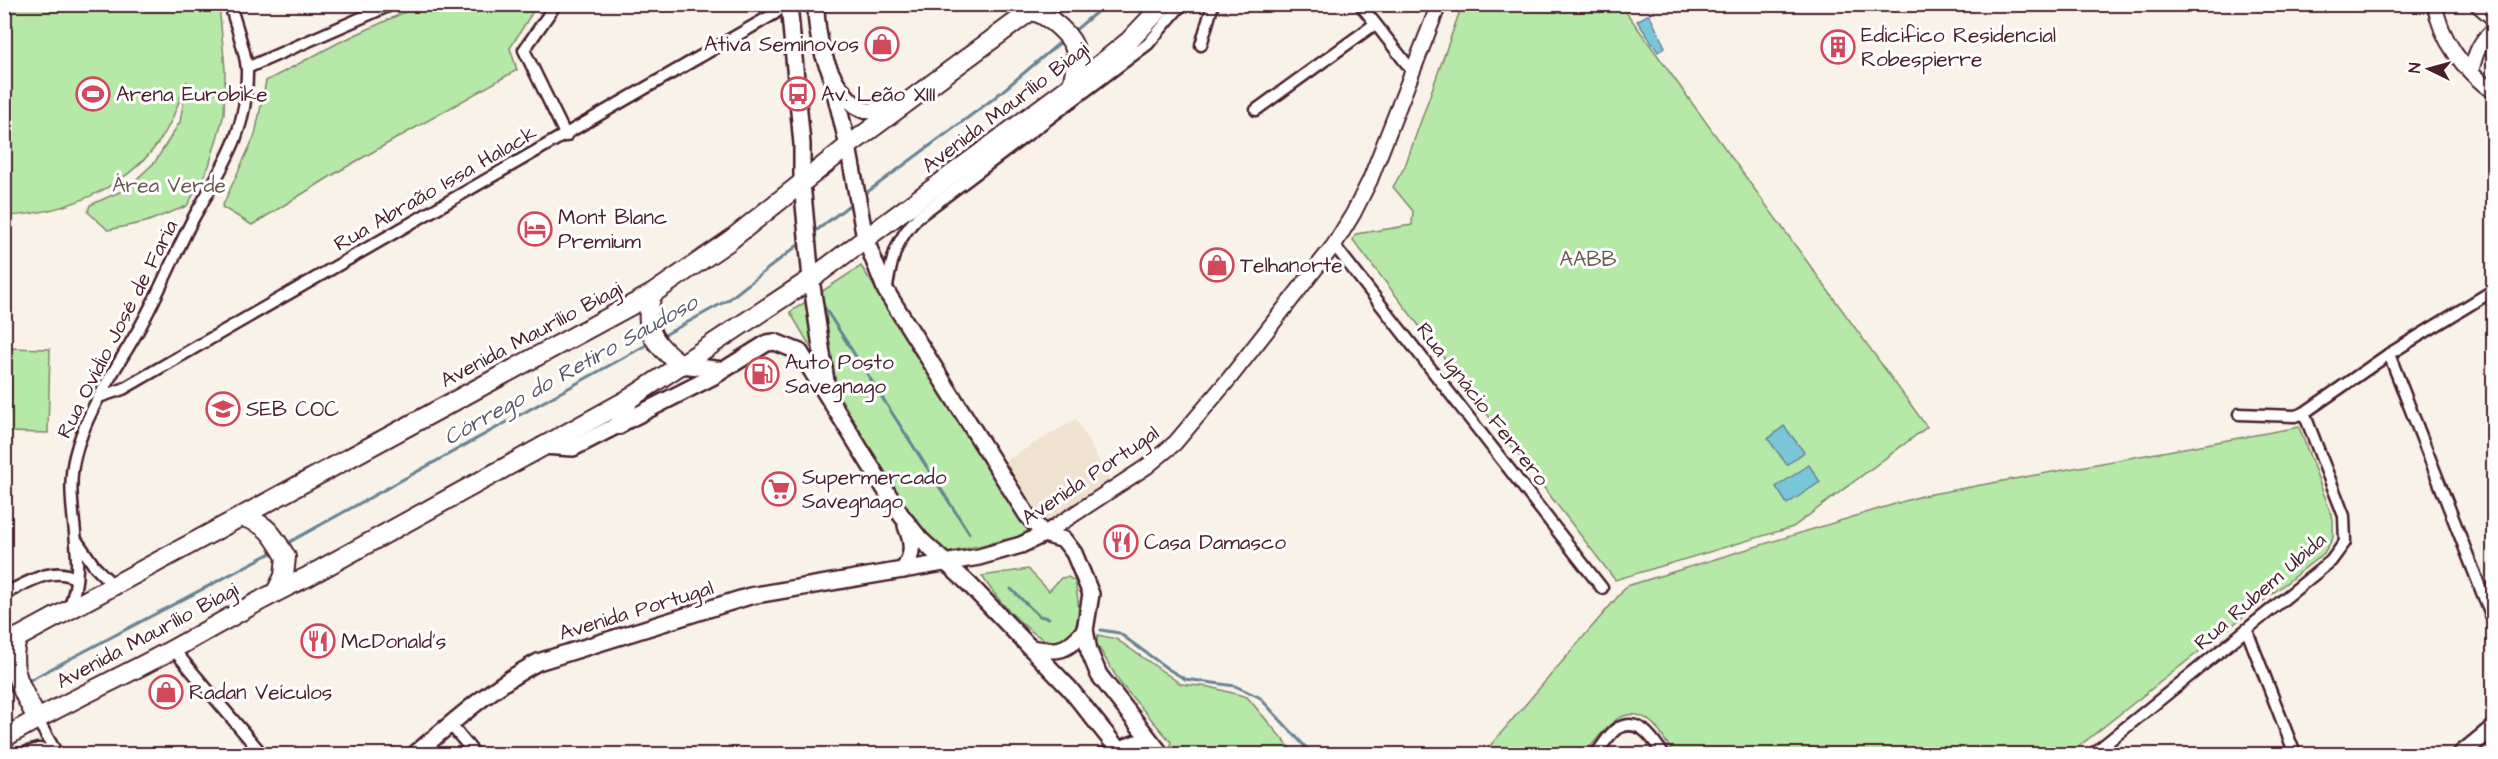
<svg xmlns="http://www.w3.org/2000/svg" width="2498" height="759" viewBox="0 0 2498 759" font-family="'Architects Daughter',sans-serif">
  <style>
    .built { fill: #efe2ce }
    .green { fill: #b6e8a8; stroke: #80846a; stroke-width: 1.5 }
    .water { fill: #7ac6d9; stroke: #678393; stroke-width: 1.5 }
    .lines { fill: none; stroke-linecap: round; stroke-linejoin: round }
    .stream { stroke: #678393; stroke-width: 3 }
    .minor-casing { stroke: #4a1f2b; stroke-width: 15 }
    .tertiary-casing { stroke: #4a1f2b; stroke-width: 18 }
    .secondary-casing { stroke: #4a1f2b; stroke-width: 20 }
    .primary-casing { stroke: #4a1f2b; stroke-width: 22 }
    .minor { stroke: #fff; stroke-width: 10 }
    .tertiary { stroke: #fff; stroke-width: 14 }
    .secondary { stroke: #fff; stroke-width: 15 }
    .primary { stroke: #fff; stroke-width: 18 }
    .labels { text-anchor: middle; stroke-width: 6; stroke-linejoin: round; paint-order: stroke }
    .poi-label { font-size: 21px; fill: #4a1f2b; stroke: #fff; text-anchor: start }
    .street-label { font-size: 21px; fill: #4a1f2b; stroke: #fff }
    .park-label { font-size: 21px; fill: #6a5b50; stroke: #fff }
    .water-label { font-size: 22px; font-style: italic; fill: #5b5968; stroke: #fff }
  </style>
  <rect width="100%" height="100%" fill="#f8f2e9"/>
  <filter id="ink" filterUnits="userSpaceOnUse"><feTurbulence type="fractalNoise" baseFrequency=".0167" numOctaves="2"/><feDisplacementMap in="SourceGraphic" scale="12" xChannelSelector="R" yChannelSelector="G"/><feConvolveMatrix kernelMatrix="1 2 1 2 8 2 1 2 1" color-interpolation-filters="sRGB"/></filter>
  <g filter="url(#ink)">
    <path class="built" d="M1076,419L1114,488L1044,534L997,466Z"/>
    <g class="green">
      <path d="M4,5H219L225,69L224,114L209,166L187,206L146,222L108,230L88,212L90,205L126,189L155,162L180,122L187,81C178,102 172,125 158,143C124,190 61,214 5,216Z"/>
      <path d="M420,5H537L510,48L517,70L341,170L252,225L222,207L255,135L266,81L338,43Z"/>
      <path d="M1462,5H1621L1927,427L1793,527L1615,580L1353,240L1356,234L1412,225L1413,211L1393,187L1405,166Z"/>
      <path d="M861,266L1034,533L947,553L910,516L790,312Z"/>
      <path d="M5,348L50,349L48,433L5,432Z"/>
      <path d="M2299,427L2333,519V538L2324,553L2069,754H1674C1667,745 1661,731 1652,723C1623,698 1601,734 1585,754H1483L1627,586L1921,496Z"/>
      <path d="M1028,569L1049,591L1061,578L1068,577L1075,581C1079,608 1085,623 1062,642C1056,641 1048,641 1043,639C1021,627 995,597 982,576Z"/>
      <path d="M1098,635L1116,639L1181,684L1210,687L1247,697L1295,754H1170L1171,742L1120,683L1096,643Z"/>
    </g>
    <g class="water">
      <path d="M1649,14L1665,47L1658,52L1637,21Z"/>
      <path d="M1784,426L1804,452L1787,465L1768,439Z"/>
      <path d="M1809,465L1820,482L1787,504L1776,487Z"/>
    </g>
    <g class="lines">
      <g class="stream">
        <path d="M1073,32L1106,4"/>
        <path d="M862,196L993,99L1063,40"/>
        <path d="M812,234L852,203"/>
        <path d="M821,302L969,533"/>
        <path d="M661,337L728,300L802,242"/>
        <path d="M286,544L650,343"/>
        <path d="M1011,589L1039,616L1049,618"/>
        <path d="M1101,630L1119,633L1168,669L1185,679L1235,686L1259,697L1312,754"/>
        <path d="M26,682L275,551"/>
        <path d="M4,694L15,688"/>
      </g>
      <defs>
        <g id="minor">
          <path d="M556,4L524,50L566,136"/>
          <path d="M1360,4L1413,72"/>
          <path d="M1201,45L1213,4"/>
          <path d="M247,68L393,4"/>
          <path d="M1256,110L1375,24"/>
          <path d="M1334,245L1602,588"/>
          <path d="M886,291C892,259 894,242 918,217L1148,44L1182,4"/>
          <path d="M2389,354L2494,623"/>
          <path d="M99,397L123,389L774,14L786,4"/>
          <path d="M2239,414L2295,416L2304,413L2389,354L2494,290"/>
          <path d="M77,541L95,567L113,585"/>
          <path d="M4,594C25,584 54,564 76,579"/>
          <path d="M69,608C90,559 62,506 75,456C86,410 117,368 140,327C160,291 175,253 194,217C223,165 248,133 247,70C246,51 235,24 230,4"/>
          <path d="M2247,631L2295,754"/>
          <path d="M173,649L262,754"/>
          <path d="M37,719L57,754"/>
          <path d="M450,724L475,754"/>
          <path d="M21,754L38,749L53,750"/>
          <path d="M1103,754L1118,750"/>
          <path d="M1596,754C1602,747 1610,732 1618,728C1640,717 1653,739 1663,754"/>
          <path d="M2093,754L2331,561L2345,542L2344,516L2304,413"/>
        </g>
        <g id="tertiary">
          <path d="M2435,4C2440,40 2465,72 2494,92"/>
          <path d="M2477,4L2494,19"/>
          <path d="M2471,72C2475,55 2479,41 2494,30"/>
          <path d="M1044,534L1146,467L1175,443L1229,379L1334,245L1353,214L1370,180L1439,4"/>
        </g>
        <g id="secondary">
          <path d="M789,4L802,144V183L811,279L827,388"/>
          <path d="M816,4C816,37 823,66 843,92C848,98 856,108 864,110C875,113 890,107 901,104"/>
          <path d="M831,76L848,146L865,238L886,291L1027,515L1044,534L1064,540L1074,553L1091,594L1085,630L1089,651L1099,675L1161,754"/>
          <path d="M682,365L723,370"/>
          <path d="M542,446L573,448L714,376L767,343L775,342L800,352L901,515L920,539L968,583L1069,688L1122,754"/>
          <path d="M903,570C914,555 913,543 906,526"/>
          <path d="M1031,648C1059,653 1067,651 1085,630"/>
          <path d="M1118,750L1136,743L1155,750"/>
          <path d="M415,754C453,722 493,686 538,662L750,596L979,557L1021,545L1044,534"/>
          <path d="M2461,754L2494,727"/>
        </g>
        <g id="primary">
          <path d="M1033,11C1049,16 1073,35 1076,53C1077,64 1074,75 1072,86"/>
          <path d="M652,294C642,330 654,345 682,365"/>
          <path d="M619,425L629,399"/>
          <path d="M242,517C268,524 273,535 286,557L284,576L277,590"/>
          <path d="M18,637C6,668 23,690 37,719"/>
          <path d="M4,645L652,294L729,241L848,146L1040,4"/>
          <path d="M4,738C55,707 110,683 162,655C211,629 257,600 307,577L629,399L811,279L1098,66L1129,41L1164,4"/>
        </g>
      </defs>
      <use href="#minor" class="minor-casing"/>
      <use href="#tertiary" class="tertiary-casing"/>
      <use href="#secondary" class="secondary-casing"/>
      <use href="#primary" class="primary-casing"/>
      <use href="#minor" class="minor"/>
      <use href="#tertiary" class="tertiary"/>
      <use href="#secondary" class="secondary"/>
      <use href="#primary" class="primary"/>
    </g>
  </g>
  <defs>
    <symbol id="shop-ring" viewBox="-11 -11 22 22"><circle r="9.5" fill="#fff" stroke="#d1495b" stroke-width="1.5"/><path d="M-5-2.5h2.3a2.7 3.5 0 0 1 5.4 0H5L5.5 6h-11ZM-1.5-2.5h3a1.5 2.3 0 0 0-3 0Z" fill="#d1495b"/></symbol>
    <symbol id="building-ring" viewBox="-11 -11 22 22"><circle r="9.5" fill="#fff" stroke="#d1495b" stroke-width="1.5"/><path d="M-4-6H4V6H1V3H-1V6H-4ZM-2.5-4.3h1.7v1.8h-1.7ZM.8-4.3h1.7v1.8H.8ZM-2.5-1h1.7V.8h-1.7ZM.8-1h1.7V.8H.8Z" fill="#d1495b"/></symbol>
    <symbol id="stadium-ring" viewBox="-11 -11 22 22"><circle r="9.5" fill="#fff" stroke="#d1495b" stroke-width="1.5"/><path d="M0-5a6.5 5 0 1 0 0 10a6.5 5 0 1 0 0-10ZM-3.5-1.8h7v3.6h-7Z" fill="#d1495b"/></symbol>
    <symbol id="bus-ring" viewBox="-11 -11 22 22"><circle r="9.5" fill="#fff" stroke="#d1495b" stroke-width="1.5"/><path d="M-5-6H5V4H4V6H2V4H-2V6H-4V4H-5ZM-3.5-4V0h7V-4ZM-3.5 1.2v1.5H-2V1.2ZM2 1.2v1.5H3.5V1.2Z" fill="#d1495b"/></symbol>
    <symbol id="hotel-ring" viewBox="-11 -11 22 22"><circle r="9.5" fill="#fff" stroke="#d1495b" stroke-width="1.5"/><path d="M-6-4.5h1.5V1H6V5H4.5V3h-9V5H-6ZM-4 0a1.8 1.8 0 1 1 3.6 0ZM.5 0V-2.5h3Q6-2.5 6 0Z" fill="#d1495b"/></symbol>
    <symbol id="fuel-ring" viewBox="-11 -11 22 22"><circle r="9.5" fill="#fff" stroke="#d1495b" stroke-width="1.5"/><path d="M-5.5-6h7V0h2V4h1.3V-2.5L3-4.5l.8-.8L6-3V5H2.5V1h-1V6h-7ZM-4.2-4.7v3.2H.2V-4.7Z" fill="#d1495b"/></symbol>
    <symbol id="school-ring" viewBox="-11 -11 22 22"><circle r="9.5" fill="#fff" stroke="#d1495b" stroke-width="1.5"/><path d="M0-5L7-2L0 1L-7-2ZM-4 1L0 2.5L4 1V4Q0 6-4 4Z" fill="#d1495b"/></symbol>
    <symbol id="supermarket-ring" viewBox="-11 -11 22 22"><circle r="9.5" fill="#fff" stroke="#d1495b" stroke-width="1.5"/><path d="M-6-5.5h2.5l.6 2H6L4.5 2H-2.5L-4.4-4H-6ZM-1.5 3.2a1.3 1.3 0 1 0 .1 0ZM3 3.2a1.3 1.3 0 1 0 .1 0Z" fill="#d1495b"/></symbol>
    <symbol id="restaurant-ring" viewBox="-11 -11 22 22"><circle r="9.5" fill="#fff" stroke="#d1495b" stroke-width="1.5"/><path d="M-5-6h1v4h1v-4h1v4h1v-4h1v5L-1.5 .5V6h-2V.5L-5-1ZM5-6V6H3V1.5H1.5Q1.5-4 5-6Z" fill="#d1495b"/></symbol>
  </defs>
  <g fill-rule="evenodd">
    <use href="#shop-ring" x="863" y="25" width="38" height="38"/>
    <use href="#building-ring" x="1819" y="28" width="38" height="38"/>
    <use href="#stadium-ring" x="74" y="75" width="38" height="38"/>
    <use href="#bus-ring" x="779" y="75" width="38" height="38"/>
    <use href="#hotel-ring" x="516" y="210" width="38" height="38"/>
    <use href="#shop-ring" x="1198" y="246" width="38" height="38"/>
    <use href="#fuel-ring" x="743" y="355" width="38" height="38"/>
    <use href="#school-ring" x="204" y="390" width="38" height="38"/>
    <use href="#supermarket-ring" x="760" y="470" width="38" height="38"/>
    <use href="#restaurant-ring" x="1102" y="523" width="38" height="38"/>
    <use href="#restaurant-ring" x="299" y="622" width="38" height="38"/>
    <use href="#shop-ring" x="147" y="673" width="38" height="38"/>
  </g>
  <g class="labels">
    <g class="poi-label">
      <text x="1861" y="42">Edicifico Residencial<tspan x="1861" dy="24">Robespierre</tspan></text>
      <text x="859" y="51" text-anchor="end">Ativa Seminovos</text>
      <text x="116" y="101">Arena Eurobike</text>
      <text x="821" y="101">Av. Leão XIII</text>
      <text x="558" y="224">Mont Blanc<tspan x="558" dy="24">Premium</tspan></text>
      <text x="1240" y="272">Telhanorte</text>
      <text x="785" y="369">Auto Posto<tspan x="785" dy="24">Savegnago</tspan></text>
      <text x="246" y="416">SEB COC</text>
      <text x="802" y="484">Supermercado<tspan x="802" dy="24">Savegnago</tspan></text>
      <text x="1144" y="549">Casa Damasco</text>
      <text x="341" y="648">McDonald's</text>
      <text x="189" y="699">Radan Veículos</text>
    </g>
    <g class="street-label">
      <text transform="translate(1005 107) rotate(-37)" y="7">Avenida Maurílio Biagi</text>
      <text transform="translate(435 188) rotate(-30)" y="7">Rua Abraão Issa Halack</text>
      <text transform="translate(117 329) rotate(-63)" y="7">Rua Ovídio José de Faria</text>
      <text transform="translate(531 334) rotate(-28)" y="7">Avenida Maurílio Biagi</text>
      <text transform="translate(1483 404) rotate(52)" y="7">Rua Ignácio Ferrero</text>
      <text transform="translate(1090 475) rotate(-34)" y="7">Avenida Portugal</text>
      <text transform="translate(2260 591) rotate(-41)" y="7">Rua Rubem Ubida</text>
      <text transform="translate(636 610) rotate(-17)" y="7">Avenida Portugal</text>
      <text transform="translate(147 635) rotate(-28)" y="7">Avenida Maurílio Biagi</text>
    </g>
    <g class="park-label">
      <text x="169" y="192">Área Verde</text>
      <text x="1588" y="266">AABB</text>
    </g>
    <g class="water-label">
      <text transform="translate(570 369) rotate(-29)" y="8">Córrego do Retiro Saudoso</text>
    </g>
  </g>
  <rect width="2498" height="759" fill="none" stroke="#fff" stroke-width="24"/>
  <rect x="12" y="12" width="2474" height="735" fill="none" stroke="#4a1f2b" stroke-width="2" filter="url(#ink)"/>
  <g transform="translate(2429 69) rotate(275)" stroke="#ffffff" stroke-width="4.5" paint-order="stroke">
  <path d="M0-4.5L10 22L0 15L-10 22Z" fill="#4a1f2b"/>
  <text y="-9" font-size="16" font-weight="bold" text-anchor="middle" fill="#4a1f2b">N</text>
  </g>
</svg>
